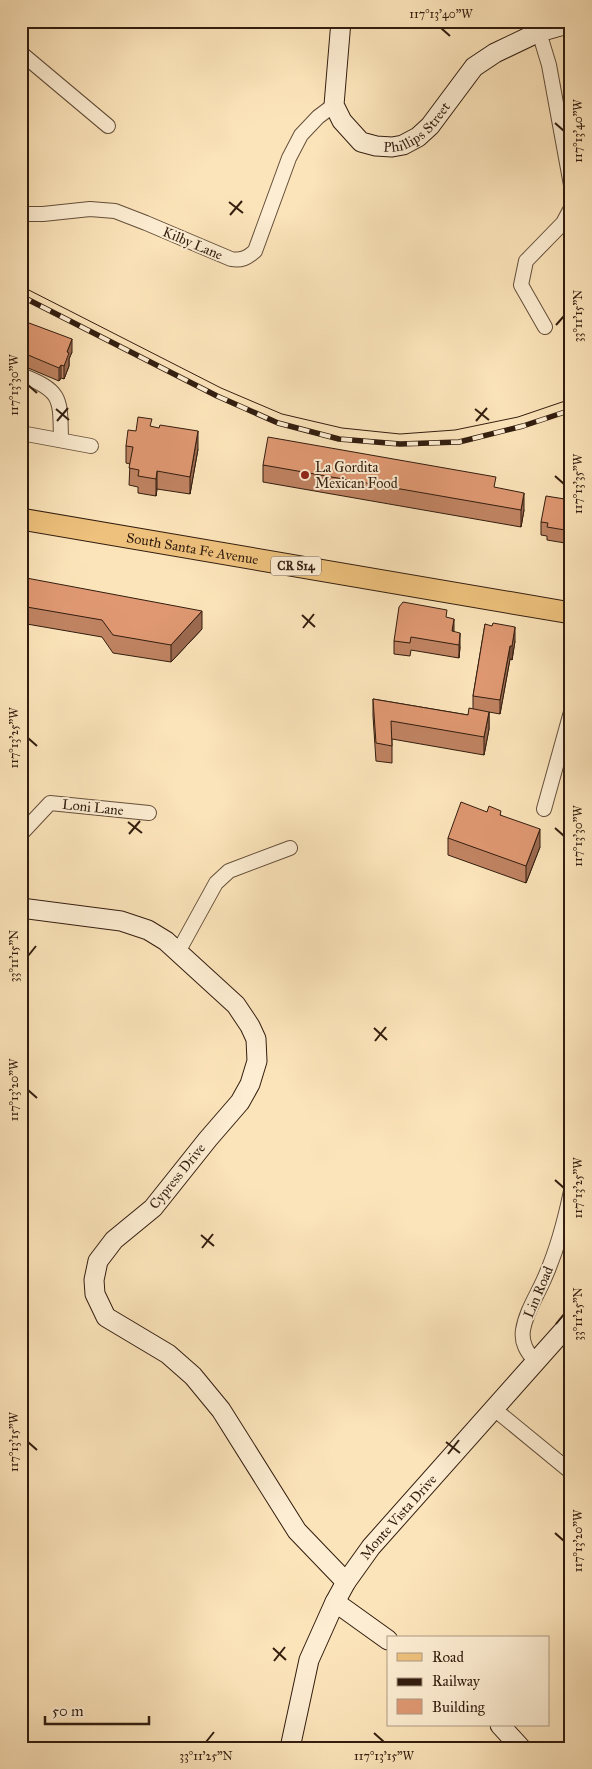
<svg xmlns="http://www.w3.org/2000/svg" width="592" height="1769" viewBox="0 0 592 1769" font-family="'IM FELL Great Primer',serif">
  <style>
    .lines { fill: none; stroke-linecap: round; stroke-linejoin: round }
    .street-casing { stroke: #644f3a; stroke-width: 16 }
    .secondary-casing { stroke: #321d0f; stroke-width: 21 }
    .primary-casing { stroke: #321d0f; stroke-width: 23 }
    .street { stroke: #fdedd2; stroke-width: 14 }
    .secondary { stroke: #fdedd2; stroke-width: 19 }
    .primary { stroke: #eec27d; stroke-width: 21 }
    .tram { stroke: #321d0f; stroke-width: 1 }
    .rail-casing { stroke: #321d0f; stroke-width: 5.5 }
    .rail { stroke: #fdedd2; stroke-width: 4; stroke-dasharray: 11; stroke-linecap: butt }
    .wall { fill: #c08362; stroke: #321d0f }
    .shaded-wall { fill: #9c6a50; stroke: #321d0f }
    .building { fill: #df9872; stroke: #321d0f }
    .ticks { fill: none; stroke: #321d0f; stroke-width: 2 }
    .poi-dot { fill: #8f2418; stroke: #fdedd2; stroke-width: 2 }
    .labels { text-anchor: middle; stroke-width: 4; stroke-linejoin: round; paint-order: stroke }
    .shield { fill: #fdedd2; stroke: #6f5b4a; stroke-width: 1 }
    .shield-label { font-size: 12px; font-weight: bold; fill: #321d0f }
    .street-label { font-size: 14px; fill: #321d0f; stroke: #fdedd2 }
    .poi-label { font-size: 14px; fill: #321d0f; stroke: #fdedd2; text-anchor: start }
    .neatline { fill: none; stroke: #321d0f; stroke-width: 2 }
    .ticks-label { font-size: 12px; text-anchor: middle; fill: #321d0f }
  </style>
  <rect width="100%" height="100%" fill="#fce4ba"/>
  <filter id="stains"><feTurbulence type="fractalNoise" baseFrequency=".004" numOctaves="4"/><feColorMatrix values="0 0 0 0 .2 0 0 0 0 .09 0 0 0 0 .02 0 0 0 .5 -.17"/></filter>
  <radialGradient id="worn" r=".72"><stop offset=".6" stop-color="#630" stop-opacity="0"/><stop offset="1" stop-color="#630" stop-opacity=".3"/></radialGradient>
  <g class="lines">
    <defs>
      <g id="street">
        <path d="M539,32L549,65L571,185"/>
        <path d="M21,53L108,126"/>
        <path d="M21,214H43L90,209L115,211L146,223L231,259C241,261 247,258 255,251L289,158L301,135L318,117L334,105"/>
        <path d="M545,327L521,285L526,261L563,223L571,208"/>
        <path d="M21,375C63,391 60,399 61,440"/>
        <path d="M21,433L91,446"/>
        <path d="M544,809L571,712"/>
        <path d="M21,834L50,803L149,813"/>
        <path d="M178,952L216,883L229,871L290,848"/>
        <path d="M535,1361C527,1352 521,1343 523,1330C526,1311 538,1294 545,1277C557,1250 565,1220 571,1191"/>
        <path d="M493,1408L571,1472"/>
      </g>
      <g id="secondary">
        <path id="s1" d="M341,21L334,105L342,121L361,142L376,146L392,147L403,145L418,137L430,126L474,67L495,53L539,32L571,23"/>
        <path d="M21,908L121,921L148,930L166,941L236,1005L250,1026L256,1039L257,1061L250,1084L240,1102L208,1139L153,1208L114,1240L98,1261L94,1280L95,1294L106,1317L168,1354L193,1376L221,1410L297,1531L346,1582"/>
        <path d="M335,1602L388,1640"/>
        <path d="M500,1725L521,1748"/>
        <path id="s2" d="M290,1748L309,1660L335,1602L346,1582L371,1547L571,1322"/>
      </g>
      <g id="primary">
        <path id="s3" d="M21,519L571,613"/>
      </g>
    </defs>
    <use href="#street" class="street-casing"/>
    <use href="#secondary" class="secondary-casing"/>
    <use href="#primary" class="primary-casing"/>
    <use href="#street" class="street"/>
    <use href="#secondary" class="secondary"/>
    <use href="#primary" class="primary"/>
    <path class="tram" d="M21,286L221,388L282,414L342,428L400,434L455,430L518,417L571,399"/>
    <defs>
      <path id="rail" d="M21,296L217,396L278,423L339,439L400,444L459,442L523,426L571,410"/>
    </defs>
    <use href="#rail" class="rail-casing"/>
    <use href="#rail" class="rail"/>
  </g>
  <g class="wall">
    <path d="M21,320L72,352L69,359V366L64,379L61,378L59,381L21,365Z"/>
    <path d="M152,427L198,449L190,494L157,489L156,496L138,493V487L129,485L130,464L126,463V446L136,431Z"/>
    <path d="M263,465L496,488L524,510L521,527L263,482Z"/>
    <path d="M571,500V544L547,540V536L541,535V522Z"/>
    <path d="M21,577L202,629L171,662L113,653L102,637L21,623Z"/>
    <path d="M447,618L460,647L459,658L411,650L410,656L394,654V641Z"/>
    <path d="M485,624L515,641L512,660L510,659L500,714L489,712V729L484,755L392,739V763L376,761L373,716V699L468,715L473,709V696Z"/>
    <path d="M487,812L501,815L540,847L526,883L448,855V838Z"/>
  </g>
  <g class="shaded-wall">
    <path d="M72,339V352L69,359V366L64,379V366L67,352Z"/>
    <path d="M61,365V378L59,381V368Z"/>
    <path d="M198,431V449L190,494V477Z"/>
    <path d="M157,471V489L156,496V479Z"/>
    <path d="M524,493V510L521,527V510Z"/>
    <path d="M202,611V629L171,662V645Z"/>
    <path d="M454,619V633L452,644V631Z"/>
    <path d="M515,627V641L512,660V646Z"/>
    <path d="M460,633V647L459,658V645Z"/>
    <path d="M510,646V659L500,714V700Z"/>
    <path d="M489,712V729L484,755V737Z"/>
    <path d="M540,829V847L526,883V866Z"/>
  </g>
  <g class="building">
    <path d="M21,320L72,339L67,352L69,353L64,366L61,365L59,368L21,352Z"/>
    <path d="M138,417L152,419L150,426L159,428L160,425L198,431L190,477L157,471L156,479L138,476L139,470L129,468L133,447L126,446L128,430L136,431Z"/>
    <path d="M268,437L496,477L494,487L524,493L521,510L263,465Z"/>
    <path d="M546,496L571,500V531L547,527L548,523L541,522Z"/>
    <path d="M21,577L202,611L171,645L113,635L102,620L21,606Z"/>
    <path d="M403,602L447,610L446,617L454,619L452,631L460,633L459,645L411,637L410,643L394,641L399,607Z"/>
    <path d="M493,623L515,627L512,646H510L500,700L473,696L485,624L492,626Z"/>
    <path d="M373,699L468,715L469,708L489,712L484,737L391,721L392,746L376,743Z"/>
    <path d="M461,802L487,812L489,806L501,811L500,815L540,829L526,866L448,838Z"/>
  </g>
  <path class="ticks" d="M441,28L450,36M555,123L564,131M229,202L243,213M230,215L242,201M556,325L564,316M28,385L37,393M56,409L69,420M475,409L489,420M57,421L68,408M476,421L487,408M555,476L564,484M302,615L315,627M303,628L314,614M28,738L37,746M128,822L142,833M555,828L564,836M129,834L140,821M28,956L36,946M374,1028L387,1040M375,1041L386,1027M28,1090L37,1098M555,1180L564,1188M201,1235L214,1246M202,1248L213,1234M556,1324L564,1314M28,1442L37,1450M446,1442L460,1453M448,1454L459,1440M555,1533L564,1541M273,1648L286,1660M274,1661L285,1647M374,1733L384,1742M206,1742L214,1732"/>
  <circle class="poi-dot" cx="305" cy="475" r="5"/>
  <g class="labels">
    <rect class="shield" x="271" y="556.5" width="50" height="19" rx="4"/>
    <g class="shield-label">
      <text x="296" y="570">CR S14</text>
    </g>
    <g class="street-label">
      <text dy="5" stroke="none"><textPath href="#s1" startOffset="194">Phillips Street</textPath></text>
      <text transform="translate(193 243) rotate(23)" y="5">Kilby Lane</text>
      <text dy="5" stroke="none"><textPath href="#s3" startOffset="174">South Santa Fe Avenue</textPath></text>
      <text transform="translate(93 807) rotate(6)" y="5">Loni Lane</text>
      <text transform="translate(177 1176) rotate(-51)" y="5">Cypress Drive</text>
      <text transform="translate(538 1292) rotate(-67)" y="5">Lin Road</text>
      <text dy="5" stroke="none"><textPath href="#s2" startOffset="260">Monte Vista Drive</textPath></text>
    </g>
    <g class="poi-label">
      <text x="315" y="472">La Gordita<tspan x="315" dy="16">Mexican Food</tspan></text>
    </g>
  </g>
  <rect width="592" height="1769" fill="none" stroke="#fce4ba" stroke-width="55"/>
  <rect x="387" y="1636" width="162" height="90" fill="#fdedd2" stroke="#ac9a84"/>
  <rect x="397" y="1653" width="25" height="8" fill="#eec27d" stroke="#ac9a84"/>
  <text x="432" y="1662" font-size="15" fill="#321d0f">Road</text>
  <rect x="397" y="1678" width="25" height="8" fill="#321d0f" stroke="#ac9a84"/>
  <text x="432" y="1686" font-size="15" fill="#321d0f">Railway</text>
  <rect x="397" y="1699" width="25" height="15" fill="#df9872" stroke="#ac9a84"/>
  <text x="432" y="1712" font-size="15" fill="#321d0f">Building</text>
  <path d="M45 1716v8h104v-8" fill="none" stroke="#321d0f" stroke-width="2.5"/>
  <text x="52" y="1716" font-size="15" fill="#321d0f" stroke="#fdedd2" stroke-width="4" paint-order="stroke">50 m</text>
  <rect x="28" y="28" width="536" height="1714" class="neatline"/>
  <g class="ticks-label">
    <text x="441" y="18">117°13'40"W</text>
    <text transform="translate(578 131) rotate(-90)" y="4">117°13'40"W</text>
    <text transform="translate(578 316) rotate(-90)" y="4">33°11'15"N</text>
    <text transform="translate(14 385) rotate(-90)" y="4">117°13'30"W</text>
    <text transform="translate(578 484) rotate(-90)" y="4">117°13'35"W</text>
    <text transform="translate(14 738) rotate(-90)" y="4">117°13'25"W</text>
    <text transform="translate(578 836) rotate(-90)" y="4">117°13'30"W</text>
    <text transform="translate(14 956) rotate(-90)" y="4">33°11'15"N</text>
    <text transform="translate(14 1090) rotate(-90)" y="4">117°13'20"W</text>
    <text transform="translate(578 1188) rotate(-90)" y="4">117°13'25"W</text>
    <text transform="translate(578 1314) rotate(-90)" y="4">33°11'25"N</text>
    <text transform="translate(14 1442) rotate(-90)" y="4">117°13'15"W</text>
    <text transform="translate(578 1541) rotate(-90)" y="4">117°13'20"W</text>
    <text x="206" y="1760">33°11'25"N</text>
    <text x="384" y="1760">117°13'15"W</text>
  </g>
  <rect width="100%" height="100%" filter="url(#stains)"/>
  <rect width="100%" height="100%" fill="url(#worn)"/>
</svg>
